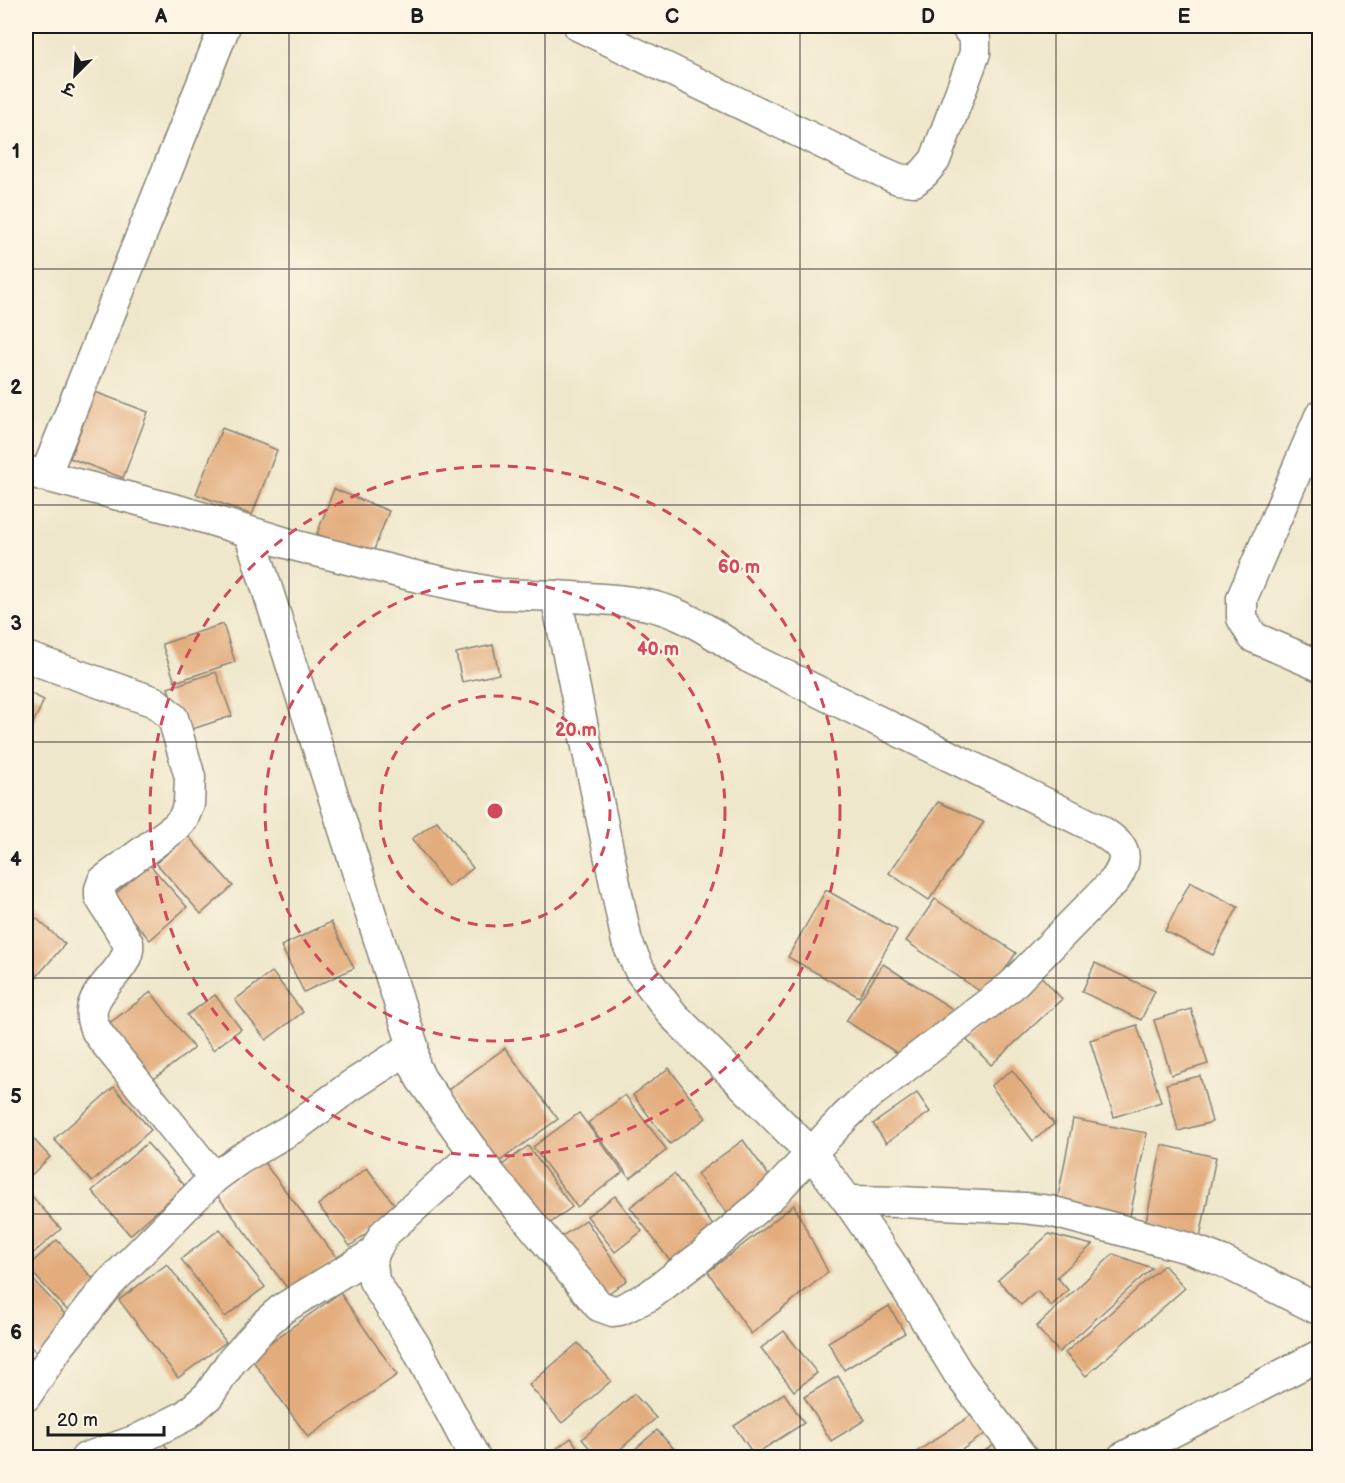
<svg xmlns="http://www.w3.org/2000/svg" width="1345" height="1483" viewBox="0 0 1345 1483" font-family="'Balsamiq Sans','Playpen Sans Deva',sans-serif">
  <style>
    .building { fill: #e3ac7d }
    .lines { fill: none; stroke-linecap: round; stroke-linejoin: round }
    .street-casing { stroke: #868274; stroke-width: 33 }
    .street { stroke: #fff; stroke-width: 30 }
    .grid { fill: none; stroke: #1c1c1c; stroke-width: 1.5; stroke-opacity: 0.55 }
    .ring { fill: none; stroke: #d1495b; stroke-width: 3; stroke-dasharray: 10 8 }
    .centre { fill: #d1495b; stroke: #fcf5e5; stroke-width: 3 }
    .ring-label { font-size: 18px; text-anchor: middle; font-weight: bold; fill: #d1495b; stroke: #fcf5e5; stroke-width: 5; stroke-linejoin: round; paint-order: stroke }
    .neatline { fill: none; stroke: #1c1c1c; stroke-width: 2 }
    .grid-label { font-size: 20px; text-anchor: middle; font-weight: bold; fill: #1c1c1c }
  </style>
  <rect width="100%" height="100%" fill="#fcf5e5"/>
  <filter id="ink" filterUnits="userSpaceOnUse"><feTurbulence type="fractalNoise" baseFrequency=".0167" numOctaves="2"/><feDisplacementMap in="SourceGraphic" scale="12" xChannelSelector="R" yChannelSelector="G"/><feConvolveMatrix kernelMatrix="1 2 1 2 8 2 1 2 1" color-interpolation-filters="sRGB"/></filter>
  <filter id="wash" filterUnits="userSpaceOnUse"><feTurbulence type="fractalNoise" baseFrequency=".008" numOctaves="4" result="noise"/><feDisplacementMap in="SourceGraphic" scale="24" xChannelSelector="R" yChannelSelector="G"/><feGaussianBlur stdDeviation="1.35" result="paint"/><feColorMatrix in="noise" values="0 0 0 0 0 0 0 0 0 0 0 0 0 0 0 0 0 1.4 0 .05"/><feComposite in="paint" operator="in"/></filter>
  <g filter="url(#wash)">
    <rect width="100%" height="100%" fill="#efe7cb"/>
    <g id="blocks">
      <g class="building">
        <path d="M95,392L148,412L123,478L70,458Z"/>
        <path d="M222,428L277,450L252,515L196,494Z"/>
        <path d="M334,489L389,511L372,555L317,534Z"/>
        <path d="M223,624L235,662L175,682L162,644Z"/>
        <path d="M493,645L499,674L462,682L456,653Z"/>
        <path d="M216,672L232,716L183,732L168,688Z"/>
        <path d="M26,691L44,700L26,738Z"/>
        <path d="M938,802L984,822L929,900L889,873Z"/>
        <path d="M437,821L473,868L448,887L412,839Z"/>
        <path d="M188,836L233,886L201,914L156,863Z"/>
        <path d="M149,864L187,907L150,940L112,897Z"/>
        <path d="M1190,882L1238,907L1213,955L1165,931Z"/>
        <path d="M826,890L897,930L859,997L788,957Z"/>
        <path d="M935,899L1016,953L987,996L906,941Z"/>
        <path d="M26,909L65,944L26,989Z"/>
        <path d="M331,922L354,968L304,992L281,946Z"/>
        <path d="M1095,963L1155,991L1141,1020L1082,992Z"/>
        <path d="M883,964L957,1012L902,1056L846,1021Z"/>
        <path d="M272,972L303,1012L266,1040L235,1000Z"/>
        <path d="M1037,972L1062,999L991,1065L965,1038Z"/>
        <path d="M151,992L194,1048L150,1082L107,1025Z"/>
        <path d="M215,995L241,1029L213,1050L187,1015Z"/>
        <path d="M1191,1009L1208,1064L1171,1075L1154,1020Z"/>
        <path d="M1137,1025L1161,1102L1114,1117L1090,1040Z"/>
        <path d="M505,1048L558,1119L497,1163L444,1093Z"/>
        <path d="M669,1068L706,1118L670,1144L633,1095Z"/>
        <path d="M1012,1070L1054,1124L1033,1141L991,1086Z"/>
        <path d="M1200,1076L1212,1122L1178,1131L1166,1084Z"/>
        <path d="M114,1087L151,1130L92,1182L54,1139Z"/>
        <path d="M917,1093L930,1112L886,1143L873,1124Z"/>
        <path d="M625,1095L667,1150L630,1178L588,1123Z"/>
        <path d="M579,1113L623,1172L577,1207L533,1147Z"/>
        <path d="M1073,1119L1147,1133L1130,1216L1057,1202Z"/>
        <path d="M26,1131L50,1157L26,1180Z"/>
        <path d="M743,1140L775,1184L730,1217L697,1174Z"/>
        <path d="M147,1143L185,1186L130,1235L92,1191Z"/>
        <path d="M1162,1145L1216,1157L1200,1237L1145,1226Z"/>
        <path d="M528,1146L572,1207L541,1230L497,1169Z"/>
        <path d="M262,1160L337,1258L291,1293L216,1194Z"/>
        <path d="M367,1168L398,1209L350,1246L318,1205Z"/>
        <path d="M674,1174L715,1228L670,1261L630,1207Z"/>
        <path d="M30,1194L61,1229L29,1257L26,1253V1197Z"/>
        <path d="M615,1196L642,1231L615,1252L587,1216Z"/>
        <path d="M794,1205L828,1272L751,1334L708,1272Z"/>
        <path d="M586,1220L627,1280L596,1302L555,1241Z"/>
        <path d="M220,1229L265,1287L225,1317L181,1259Z"/>
        <path d="M1049,1234L1092,1245L1057,1277L1068,1290L1051,1306L1037,1291L1021,1305L998,1280Z"/>
        <path d="M57,1240L97,1283L67,1310L27,1267Z"/>
        <path d="M1113,1254L1152,1268L1059,1352L1036,1327Z"/>
        <path d="M167,1264L226,1342L178,1378L119,1300Z"/>
        <path d="M1164,1265L1185,1288L1086,1376L1065,1353Z"/>
        <path d="M26,1272L75,1325L40,1357L26,1341Z"/>
        <path d="M340,1293L397,1375L308,1437L250,1357Z"/>
        <path d="M889,1306L905,1333L844,1370L828,1342Z"/>
        <path d="M784,1331L817,1373L794,1391L761,1348Z"/>
        <path d="M578,1343L611,1381L562,1423L529,1385Z"/>
        <path d="M838,1376L865,1420L831,1441L804,1397Z"/>
        <path d="M784,1393L804,1423L754,1455L734,1426Z"/>
        <path d="M634,1394L656,1418L610,1458H598L582,1439Z"/>
        <path d="M976,1412L989,1431L950,1458H914L912,1455Z"/>
        <path d="M657,1430L682,1458H625Z"/>
        <path d="M571,1438L585,1458H544Z"/>
        <path d="M164,1443L173,1458H141Z"/>
        <path d="M997,1443L1006,1458H973Z"/>
      </g>
    </g>
  </g>
  <g filter="url(#ink)">
    <use href="#blocks" fill-opacity="0" stroke="#868274" stroke-width="1.5"/>
    <g class="lines">
      <defs>
        <g id="street">
          <path d="M579,26L876,169L898,179L914,181L924,173L935,160L975,53V39L966,26"/>
          <path d="M1320,416L1242,598V618L1253,637L1320,666"/>
          <path d="M26,471L181,511L293,545L410,575L499,594L556,596L627,942L640,971L673,1015L811,1153L848,1201L890,1262L958,1373L1023,1458"/>
          <path d="M45,476L225,26"/>
          <path d="M249,532L413,1046"/>
          <path d="M26,657L155,702L173,718L190,777L189,804L183,819L176,827L103,881L100,889V897L128,943C132,971 83,991 93,1023C95,1029 99,1035 103,1040L214,1178"/>
          <path d="M475,1153L384,1234L374,1253L372,1262L374,1281L416,1347L475,1458"/>
          <path d="M848,1201L901,1202L1024,1208L1050,1211L1188,1248L1222,1261L1320,1310"/>
          <path d="M26,1396L57,1349L108,1285L214,1178L240,1159L295,1127L349,1087L413,1046L414,1064L421,1079L486,1169L599,1306L613,1311L620,1310L649,1296L699,1258L773,1194L845,1117L866,1097L1011,986L1115,880C1133,853 1122,845 1098,829L748,657C725,641 702,625 676,614C639,598 596,599 556,596"/>
          <path d="M86,1458L137,1440L185,1416L209,1395L231,1362L267,1322L282,1309L374,1253"/>
          <path d="M1122,1458L1320,1355"/>
        </g>
      </defs>
      <use href="#street" class="street-casing"/>
      <use href="#street" class="street"/>
    </g>
  </g>
  <path class="grid" d="M289,26V1458M545,26V1458M800,26V1458M1056,26V1458M26,269H1320M26,505H1320M26,742H1320M26,978H1320M26,1214H1320"/>
  <g class="ring">
    <circle cx="495" cy="811" r="115"/>
    <circle cx="495" cy="811" r="230"/>
    <circle cx="495" cy="811" r="345"/>
  </g>
  <circle cx="495" cy="811" r="9" class="centre"/>
  <g class="ring-label">
    <text x="739" y="573">60 m</text>
    <text x="658" y="655">40 m</text>
    <text x="576" y="736">20 m</text>
  </g>
  <rect width="1345" height="1483" fill="none" stroke="#fcf5e5" stroke-width="66"/>
  <g transform="translate(75 75) rotate(204)" stroke="#fcf5e5" stroke-width="4.5" paint-order="stroke">
  <path d="M0-4.5L10 22L0 15L-10 22Z" fill="#1c1c1c"/>
  <text y="-9" font-size="16" font-weight="bold" text-anchor="middle" fill="#1c1c1c">उ</text>
  </g>
  <path d="M48 1426v9h116v-9" fill="none" stroke="#1c1c1c" stroke-width="3"/>
  <text x="57" y="1426" font-size="18" fill="#1c1c1c" stroke="#fcf5e5" stroke-width="4.5" paint-order="stroke">20 m</text>
  <rect x="33" y="33" width="1279" height="1417" class="neatline"/>
  <g class="grid-label">
    <text x="161" y="23">A</text>
    <text x="417" y="23">B</text>
    <text x="672" y="23">C</text>
    <text x="928" y="23">D</text>
    <text x="1184" y="23">E</text>
    <text x="16" y="158">1</text>
    <text x="16" y="394">2</text>
    <text x="16" y="630">3</text>
    <text x="16" y="866">4</text>
    <text x="16" y="1103">5</text>
    <text x="16" y="1339">6</text>
  </g>
</svg>
